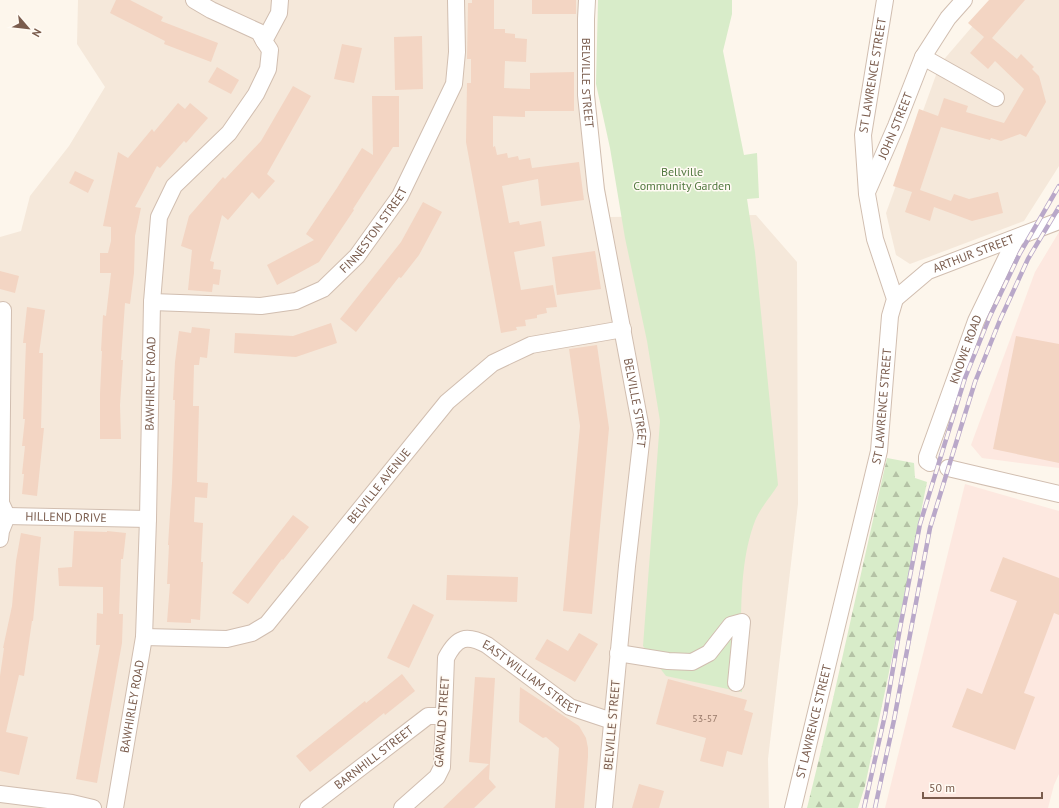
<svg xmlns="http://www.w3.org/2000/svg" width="1059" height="808" viewBox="0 0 1059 808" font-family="'PT Sans',sans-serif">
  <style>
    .residential { fill: #f5e8da }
    .commercial { fill: #fde8e0 }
    .forest { fill: url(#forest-firs) }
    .garden { fill: #d8ecc9 }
    .building { fill: #f3d5c3 }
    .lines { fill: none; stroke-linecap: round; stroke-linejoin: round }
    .street-casing { stroke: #d1beb0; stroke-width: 18 }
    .street { stroke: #fff; stroke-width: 16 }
    .rail-casing { stroke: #b9a8c9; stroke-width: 4.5 }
    .rail { stroke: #fffaf3; stroke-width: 3; stroke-dasharray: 9; stroke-linecap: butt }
    .labels { text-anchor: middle; stroke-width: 3; stroke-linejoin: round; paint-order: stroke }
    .number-label { font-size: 10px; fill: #987a6a }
    .street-label { font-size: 12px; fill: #7a5c4d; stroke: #fffaf3 }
    .park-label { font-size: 12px; fill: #537a41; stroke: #fffaf3 }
  </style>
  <defs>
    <pattern id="forest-firs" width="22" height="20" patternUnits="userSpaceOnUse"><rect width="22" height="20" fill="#d8ecc9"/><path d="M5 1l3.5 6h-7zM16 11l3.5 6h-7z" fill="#b4c2a5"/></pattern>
  </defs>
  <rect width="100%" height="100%" fill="#fdf6ec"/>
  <g class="residential">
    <path d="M78,0H587L584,67L610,217L756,215L797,262L798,504L768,759L769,808H0V237L21,231L30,196L69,146L105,87L77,44Z"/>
    <path d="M995,0H1059V166L1024,221L910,264L896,255L886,213L940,64Z"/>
  </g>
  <g class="commercial">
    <path d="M1059,232V468L982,458L971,445L1035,272Z"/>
    <path d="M965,484L1059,511V774L1054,785L1048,808H885Z"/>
  </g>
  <path class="forest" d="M887,458L914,463L915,478L927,482L888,677L865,786L858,808H807C836,692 860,575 887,458Z"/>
  <path class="garden" d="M598,0H732V14L723,51L744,155L757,153L759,198L747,199L755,252L778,485C771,496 759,510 755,521C736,570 742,639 742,692L666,676L643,646L660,421L647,341L625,238L610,148L596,84Z"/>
  <g class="building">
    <path d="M116,0H130L163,17L161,21L218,43L211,62L164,44L165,41L110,13Z"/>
    <path d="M472,0H494V29H505V33L515,34V38L527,39L526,62L505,61L504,88L530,89V73L574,72V111H525V117L493,116V147L495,146L497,155L507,153L508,158L518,156L519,160L530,158L532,168L579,162L584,200L541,206L538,179L502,186L509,223L519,221L520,225L541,221L545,246L514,252L521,290L553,285L557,307L546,308L547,313L537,315V318L525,320L526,326L516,327L517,330L501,333L466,142L467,83H471V59H467L468,3H472Z"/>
    <rect x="532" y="0" width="44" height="14"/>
    <path d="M989,0H1025L992,38L1017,59L1021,54L1034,67L1032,69L1039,76L1046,102L1026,137L1020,134L1001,141L991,138L990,140L941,127L920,190L951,201L954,194L969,199L998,192L1003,213L972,221L934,207L930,221L905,212L912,192L893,186L919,109L938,116L944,98L968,106L966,112L1004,123L1024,89L995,61L988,69L970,53L984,37L968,23Z"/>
    <path d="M422,36L423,89L395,90L394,37Z"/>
    <path d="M342,44L362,48L354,83L334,79Z"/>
    <path d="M217,67L239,80L231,94L208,82Z"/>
    <path d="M293,86L311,96L267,174L275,181L259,199L252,192L228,220L222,215L210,261L214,262L213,269L221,270L219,285L213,284L212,292L188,290L192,250L181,246L189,216L223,177L225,179L261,141Z"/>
    <path d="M372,96H399V147H393L353,209L354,210L319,262L277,285L267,265L314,240L306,234L337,188L362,148L373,155Z"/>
    <path d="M178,103L185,109L190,103L208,118L186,143L184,141L160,168L157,166L135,207L141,208L135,236L134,273L130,304L125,303L121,360H123L120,405L121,439H100V394L102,351H101L103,315L106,316L111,273H100V253H108L111,241V227L103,226L118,152L128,158L152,129L154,132Z"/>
    <path d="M75,171L94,180L88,193L69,183Z"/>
    <path d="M423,202L442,212L419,255L401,278L399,277L356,332L340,319L401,242Z"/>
    <path d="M595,251L601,289L557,295L552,257Z"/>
    <path d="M0,271L19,276L15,293L0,289Z"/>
    <path d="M27,307L45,310L39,353H43L41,428H44L37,496L22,494L24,474H22L25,446H22L25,419H23L26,343H23Z"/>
    <path d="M331,323L337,343L296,357L234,353L235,333L293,336Z"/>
    <path d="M192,327L210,329L207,358L200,357L199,365H194L193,406H199L197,482L208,483L207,498L195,497L194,522L203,523L201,562H203L200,620L191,619V623L167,622L170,584H167L169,545H168L172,483L175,400H173L175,362L179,331L191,333Z"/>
    <path d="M1016,336L1059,344V463L993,449Z"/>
    <path d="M597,345L609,428L592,614L563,611L580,426L569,349Z"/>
    <path d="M293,515L309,527L283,560L282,559L248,604L232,593Z"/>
    <path d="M74,531L107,532V531L126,533L123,559H121L119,614H123L122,643L97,783L76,779L100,645H96L97,613L103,614V587L59,586L58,568L72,567Z"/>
    <path d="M21,533L41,537L33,621H32L24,676L19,675L6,732L28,737L19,775L0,771V676L4,648H3L12,606L16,561Z"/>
    <path d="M1003,557L1059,578V615L1054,613L1024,693L1035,697L1015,750L952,727L967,688L982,694L1017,601L990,591Z"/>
    <path d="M447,575L518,577L517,602L446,600Z"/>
    <path d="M413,604L434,615L409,668L387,658Z"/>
    <path d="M579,633L598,644L575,682L535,659L547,639L568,651Z"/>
    <path d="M402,674L415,691L385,715L384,713L310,772L296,756L365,701L366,703Z"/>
    <path d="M475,677L495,678L489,779L496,787L474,808H443L489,764L469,762Z"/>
    <path d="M668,679L747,700L744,710L753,713L742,755L727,751L723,767L700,761L706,738L656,724Z"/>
    <path d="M520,687L579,726L586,738L588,748V757L584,808H555L559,748L546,737L543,738L519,722Z"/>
    <path d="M639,784L664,791L659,808H632Z"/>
  </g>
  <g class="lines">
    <defs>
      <g id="street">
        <path d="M194,0L211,10L259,32L264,41"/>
        <path id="s1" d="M587,0L586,19V95L596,190L642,434L627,566L604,808"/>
        <path d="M923,57L996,98"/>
        <path id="s2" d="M868,190L896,126L923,57L948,18L964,0"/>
        <path id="s3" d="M895,299L928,271L1059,221"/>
        <path id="s4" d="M152,302L261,306L296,301L323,289L357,256L400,196L454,84L457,52L456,0"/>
        <path d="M3,310L1,503L7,516"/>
        <path id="s5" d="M930,463L927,461V457L976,321L1016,238"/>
        <path d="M948,468L1059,494"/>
        <path id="s6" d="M7,516L148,519"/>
        <path d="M0,539L1,531L7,516"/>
        <path id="s7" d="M144,637L227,639L252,633L267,624L447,402L493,363L531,345L623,329"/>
        <path d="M618,653L668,661L692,662L709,653L731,625L742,622L736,683"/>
        <path d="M0,794L72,803L93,808"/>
        <path id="s8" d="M115,808L144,637L148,519L152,302L159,217L174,186L229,133L256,94L268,69L270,50L264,41L279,13L280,0"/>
        <path id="s9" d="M308,808L428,716H443"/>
        <path id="s10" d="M402,808L437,777L442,767L446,658C457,637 466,634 487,645L570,707L612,721"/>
        <path id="s11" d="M793,808L879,451L890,316L895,299L875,239L867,194L863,135L885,0"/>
      </g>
    </defs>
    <use href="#street" class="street-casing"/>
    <use href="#street" class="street"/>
    <defs>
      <g id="rail">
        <path d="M864,808L885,715L900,628L920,524L965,378L990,316L1020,253L1059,186"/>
        <path d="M875,808L894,720L930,528L952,456L975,382L1000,320L1028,259L1059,207"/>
      </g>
    </defs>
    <use href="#rail" class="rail-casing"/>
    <use href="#rail" class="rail"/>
  </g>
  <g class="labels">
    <g class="number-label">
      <text x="705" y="722">53-57</text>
    </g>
    <g class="street-label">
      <text dy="4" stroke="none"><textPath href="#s11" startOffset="749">ST LAWRENCE STREET</textPath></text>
      <text dy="4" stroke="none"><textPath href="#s1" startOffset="83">BELVILLE STREET</textPath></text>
      <text dy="4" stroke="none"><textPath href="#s2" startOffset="70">JOHN STREET</textPath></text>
      <text dy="4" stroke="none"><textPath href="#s4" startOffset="252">FINNESTON STREET</textPath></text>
      <text dy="4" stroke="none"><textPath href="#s3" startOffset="92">ARTHUR STREET</textPath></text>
      <text dy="4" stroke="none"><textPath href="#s5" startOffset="122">KNOWE ROAD</textPath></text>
      <text dy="4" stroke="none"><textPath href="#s8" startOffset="427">BAWHIRLEY ROAD</textPath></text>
      <text dy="4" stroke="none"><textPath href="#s1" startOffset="407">BELVILLE STREET</textPath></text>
      <text dy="4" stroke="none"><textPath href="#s11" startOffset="412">ST LAWRENCE STREET</textPath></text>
      <text dy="4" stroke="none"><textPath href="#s7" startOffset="304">BELVILLE AVENUE</textPath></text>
      <text dy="4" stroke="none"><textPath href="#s6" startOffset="59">HILLEND DRIVE</textPath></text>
      <text dy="4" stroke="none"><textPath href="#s10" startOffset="273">EAST WILLIAM STREET</textPath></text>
      <text dy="4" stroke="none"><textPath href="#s8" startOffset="103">BAWHIRLEY ROAD</textPath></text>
      <text transform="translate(442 722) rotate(-86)" y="4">GARVALD STREET</text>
      <text dy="4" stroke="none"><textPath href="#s11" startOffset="89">ST LAWRENCE STREET</textPath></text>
      <text transform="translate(612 725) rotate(-85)" y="4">BELVILLE STREET</text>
      <text dy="4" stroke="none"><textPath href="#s9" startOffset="83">BARNHILL STREET</textPath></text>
    </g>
    <g class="park-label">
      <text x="682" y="176">Bellville<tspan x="682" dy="14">Community Garden</tspan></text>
    </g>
  </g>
  <g transform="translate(28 28) rotate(118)" stroke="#fffaf3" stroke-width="3" paint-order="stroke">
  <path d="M0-3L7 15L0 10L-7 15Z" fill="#7a5c4d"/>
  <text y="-6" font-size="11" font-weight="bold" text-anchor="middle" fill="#7a5c4d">N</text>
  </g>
  <path d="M923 792v6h119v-6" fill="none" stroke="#7a5c4d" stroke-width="2"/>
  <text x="929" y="792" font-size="12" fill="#7a5c4d" stroke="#fffaf3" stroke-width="3" paint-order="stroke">50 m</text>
</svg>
